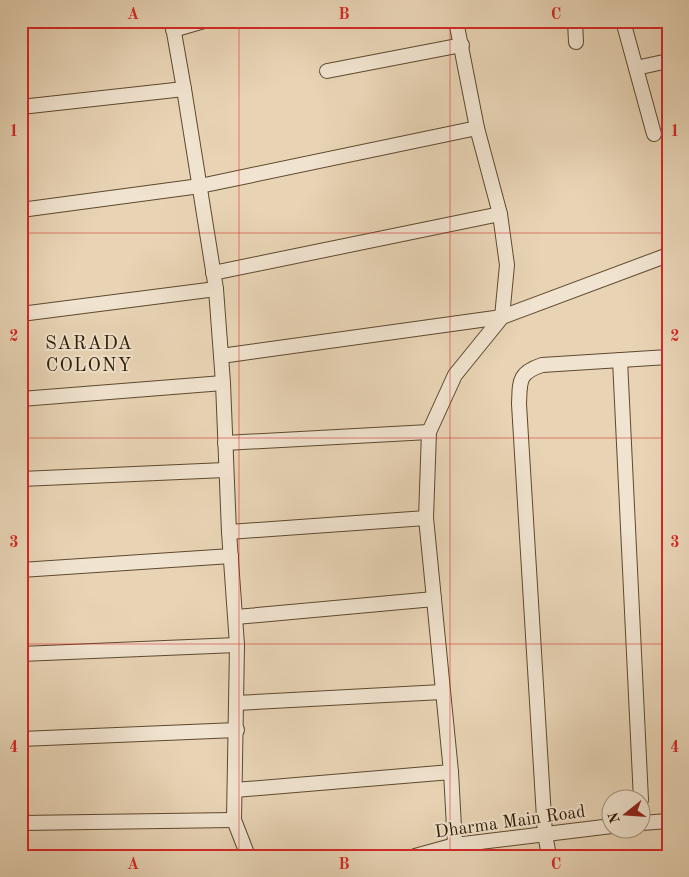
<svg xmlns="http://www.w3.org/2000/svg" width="689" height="877" viewBox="0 0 689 877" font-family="'Old Standard TT',serif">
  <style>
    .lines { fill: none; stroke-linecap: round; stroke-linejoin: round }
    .street-casing { stroke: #5e492e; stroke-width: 16 }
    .street { stroke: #f0e3cf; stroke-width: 14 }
    .grid { fill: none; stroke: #d62828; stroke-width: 1; stroke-opacity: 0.55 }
    .labels { text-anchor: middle; stroke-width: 4; stroke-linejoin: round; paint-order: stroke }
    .street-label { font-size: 18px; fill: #301b01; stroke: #f0e3cf }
    .neighbourhood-label { font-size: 19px; letter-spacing: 1px; fill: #301b01; stroke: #f0e3cf }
    .neatline { fill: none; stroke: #d62828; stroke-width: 2 }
    .grid-label { font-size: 16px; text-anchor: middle; font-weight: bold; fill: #d62828 }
  </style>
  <rect width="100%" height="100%" fill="#e8d4b5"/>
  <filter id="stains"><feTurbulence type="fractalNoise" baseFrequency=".004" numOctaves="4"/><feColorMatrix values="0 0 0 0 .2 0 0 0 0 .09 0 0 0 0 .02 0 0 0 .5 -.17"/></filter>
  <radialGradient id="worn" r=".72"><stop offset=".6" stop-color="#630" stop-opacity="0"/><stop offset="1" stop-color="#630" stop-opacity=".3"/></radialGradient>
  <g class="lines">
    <defs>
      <g id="street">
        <path d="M172,21L184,89L216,289L223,383L229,532L237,645L234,820L248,856"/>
        <path d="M575,21L576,42"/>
        <path d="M623,21L654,134"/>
        <path d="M173,30L204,21"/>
        <path d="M636,68L668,61"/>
        <path d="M327,71L462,45"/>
        <path d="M21,107L184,89"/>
        <path d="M21,210L200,186L477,128"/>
        <path d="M213,273L500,214"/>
        <path d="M21,314L216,289"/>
        <path d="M221,356L502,317L668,255"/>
        <path d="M620,360L641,800"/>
        <path d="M21,399L223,383"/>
        <path d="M225,443L429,432"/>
        <path d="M21,479L225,470"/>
        <path d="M229,532L426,518"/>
        <path d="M21,570L231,556"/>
        <path d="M236,617L434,599"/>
        <path d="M21,654L237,645"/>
        <path d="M236,703L442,692"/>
        <path d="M21,739L237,730"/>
        <path d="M235,790L451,772"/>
        <path d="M21,823L234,820"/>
        <path d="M642,823L668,821"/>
        <path d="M455,845L451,772L426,518L429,432L455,375L502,317L507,265L500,214L477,128L456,21"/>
        <path d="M415,856L455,845L612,826"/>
        <path d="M549,856L545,834L519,404C520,381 518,373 542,365L668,357"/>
      </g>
    </defs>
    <use href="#street" class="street-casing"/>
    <use href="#street" class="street"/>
  </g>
  <path class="grid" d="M239,21V856M450,21V856M21,233H668M21,438H668M21,644H668"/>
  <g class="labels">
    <g class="street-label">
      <text transform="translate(510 821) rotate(-8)" y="6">Dharma Main Road</text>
    </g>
    <g class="neighbourhood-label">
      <text x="89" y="349">SARADA<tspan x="89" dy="22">COLONY</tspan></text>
    </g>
  </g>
  <rect width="689" height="877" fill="none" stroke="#e8d4b5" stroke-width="55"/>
  <g transform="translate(626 814) rotate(253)"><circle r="24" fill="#f0e3cf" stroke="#a3937d"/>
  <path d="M0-4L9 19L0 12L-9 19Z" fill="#8f2418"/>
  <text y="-8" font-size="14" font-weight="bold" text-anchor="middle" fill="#301b01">N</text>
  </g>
  <rect x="28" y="28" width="634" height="822" class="neatline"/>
  <g class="grid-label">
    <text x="133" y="19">A</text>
    <text x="344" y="19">B</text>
    <text x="556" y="19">C</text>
    <text x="14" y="136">1</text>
    <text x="675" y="136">1</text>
    <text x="14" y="341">2</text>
    <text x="675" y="341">2</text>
    <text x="14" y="547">3</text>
    <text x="675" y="547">3</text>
    <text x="14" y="752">4</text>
    <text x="675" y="752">4</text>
    <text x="133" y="869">A</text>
    <text x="344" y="869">B</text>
    <text x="556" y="869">C</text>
  </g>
  <rect width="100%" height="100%" filter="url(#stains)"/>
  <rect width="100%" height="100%" fill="url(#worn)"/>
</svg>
